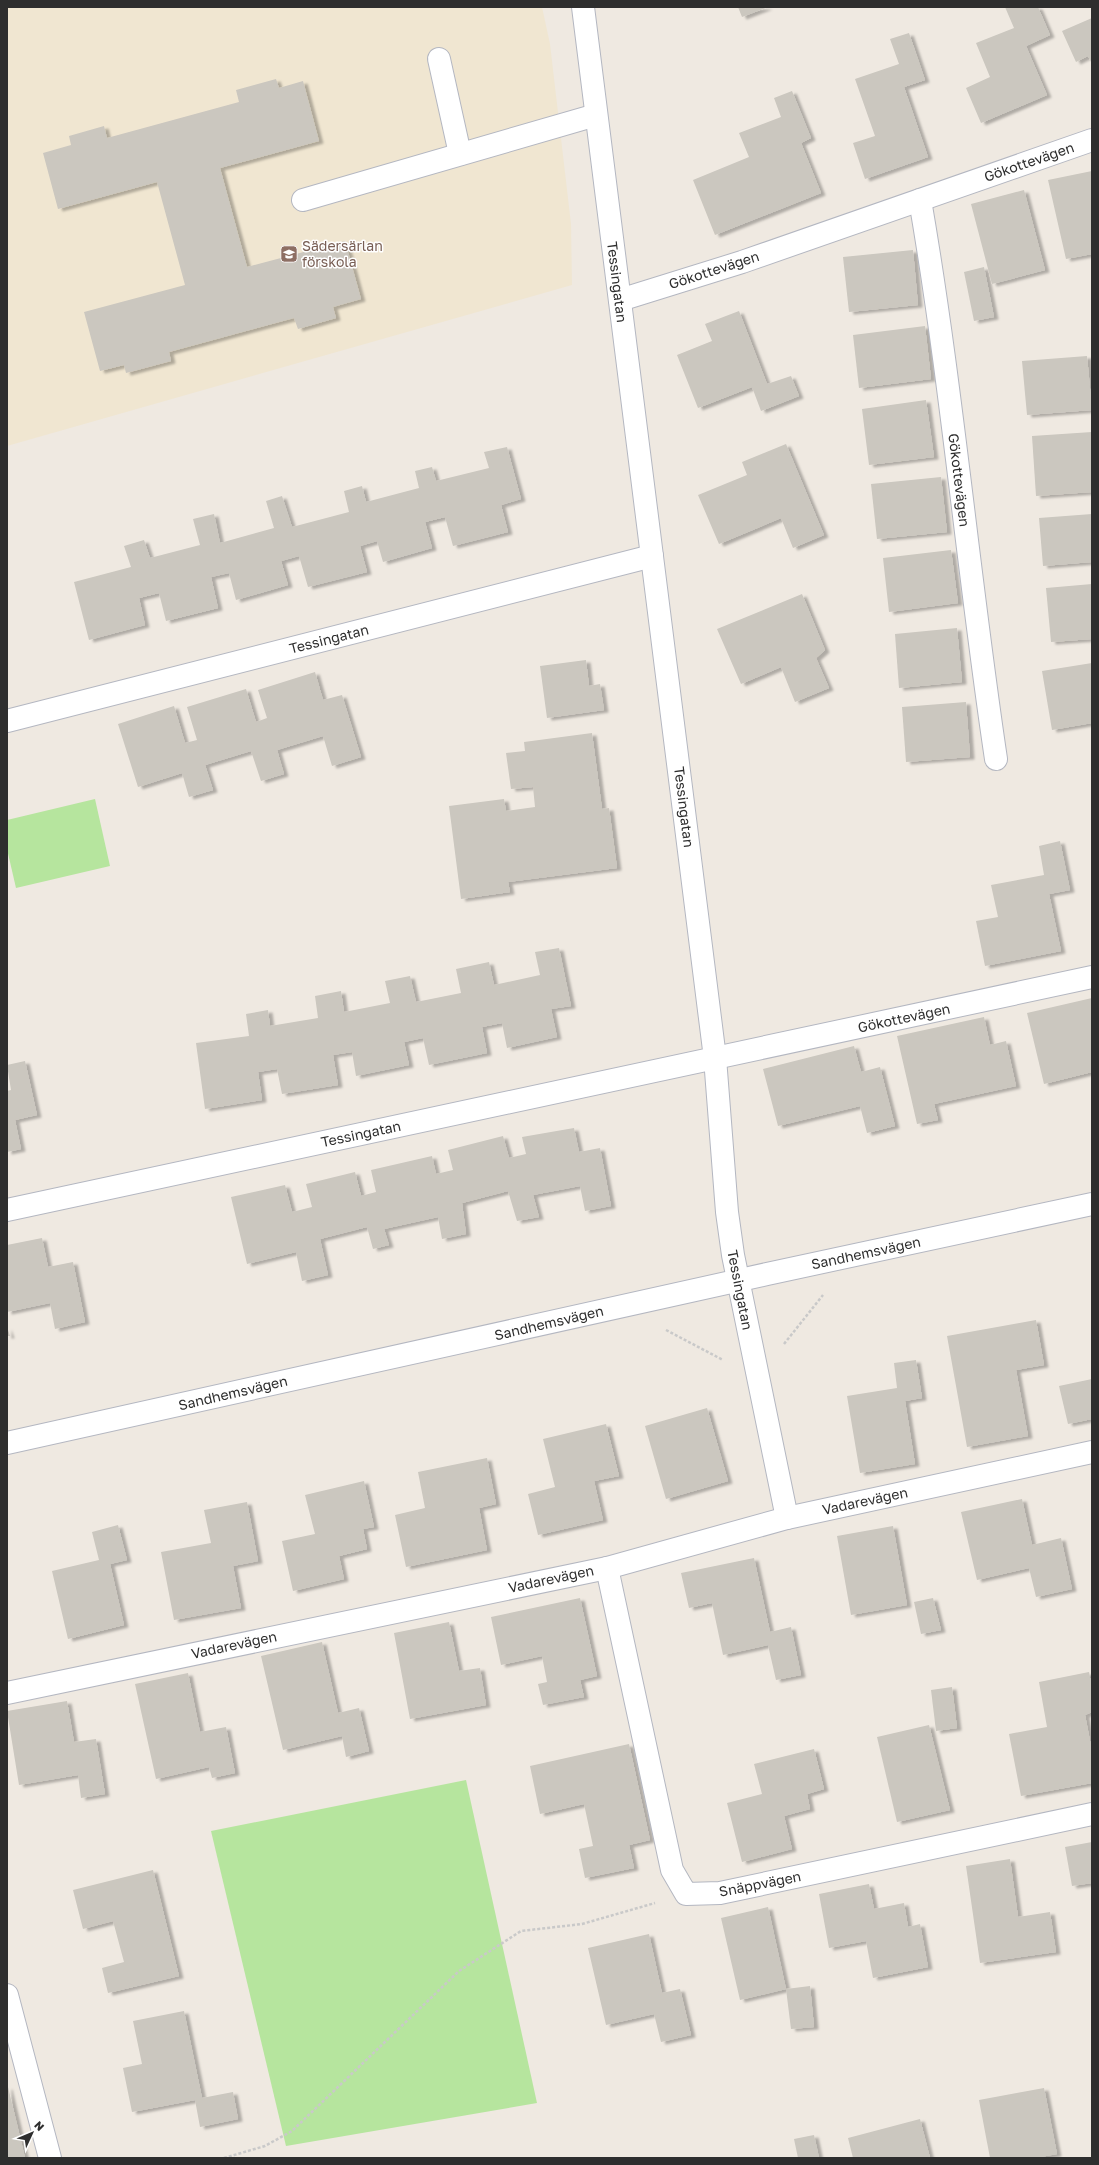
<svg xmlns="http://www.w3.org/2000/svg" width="1099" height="2165" viewBox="0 0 1099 2165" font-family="'Golos Text',sans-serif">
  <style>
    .education { fill: #f0e6d1 }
    .green { fill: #b6e59e }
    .building { fill: #cbc7bf; filter: url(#shadow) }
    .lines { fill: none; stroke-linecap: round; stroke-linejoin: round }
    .minor-casing { stroke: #b4b7c1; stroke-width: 24 }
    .path { stroke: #c9c9c9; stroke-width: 2.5; stroke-dasharray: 3 2; stroke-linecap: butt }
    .minor { stroke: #fff; stroke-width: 22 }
    .labels { text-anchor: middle; stroke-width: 3; stroke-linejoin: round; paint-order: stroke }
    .street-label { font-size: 14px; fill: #2e2e2e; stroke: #fff }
    .education-label { font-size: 14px; fill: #785e54; stroke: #fff; text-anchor: start }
  </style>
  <defs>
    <filter id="shadow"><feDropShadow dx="4.5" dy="2.5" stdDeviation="1" flood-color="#0004"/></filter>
  </defs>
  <rect width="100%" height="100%" fill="#efe9e1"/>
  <path class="education" d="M7,7H542L550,44L571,224L572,285L7,446Z"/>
  <g class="green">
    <path d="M95,799L110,866L16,888L7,849V820Z"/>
    <path d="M466,1780L537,2103L286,2146L211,1831Z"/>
  </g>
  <g class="building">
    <path d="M738,7H768L742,17Z"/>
    <path d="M1005,7H1038L1050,35L1026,46L1047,95L981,123L966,88L990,77L976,43L1014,28Z"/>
    <path d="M1092,18V64L1088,56L1076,62L1062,31Z"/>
    <path d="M909,33L925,80L904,87L928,157L865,179L853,143L875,136L855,79L899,64L890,39Z"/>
    <path d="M276,79L279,88L303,81L319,141L220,168L247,267L345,241L361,299L333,307L336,318L298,329L294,318L169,352L171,361L126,373L124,365L100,371L84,312L185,285L157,182L58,209L43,153L71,145L69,136L104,126L107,138L239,102L236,90Z"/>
    <path d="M792,91L811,138L801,143L821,193L715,235L693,180L749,157L739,133L781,117L774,98Z"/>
    <path d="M1092,171V254L1066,259L1048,180Z"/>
    <path d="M1024,190L1045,270L992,284L971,204Z"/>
    <path d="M913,250L918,305L849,312L843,257Z"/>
    <path d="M984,267L994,317L974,321L964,272Z"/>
    <path d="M739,311L767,384L791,376L799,396L761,411L752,387L698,408L677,355L712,341L705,324Z"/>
    <path d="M925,326L931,379L859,388L853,335Z"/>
    <path d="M1087,356L1092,410L1027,415L1022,361Z"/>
    <path d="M926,400L934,457L869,465L862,409Z"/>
    <path d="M1092,432V492L1036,496L1032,436Z"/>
    <path d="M786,444L824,535L793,548L781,518L719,544L698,495L747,475L742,462Z"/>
    <path d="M507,447L521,499L501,505L508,532L453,546L445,517L425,522L432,548L383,562L377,541L360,546L367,572L308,587L299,556L281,561L288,585L236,600L229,573L211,577L218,608L166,621L159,593L139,598L145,625L89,640L74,582L131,567L124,546L144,540L150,558L200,545L193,519L214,514L220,543L274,528L266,501L282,496L292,527L349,512L344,491L362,486L366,502L419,488L415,471L432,467L436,481L489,468L484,452Z"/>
    <path d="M941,477L947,532L877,539L871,484Z"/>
    <path d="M1092,514V562L1043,566L1039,518Z"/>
    <path d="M951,550L958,603L889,612L883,558Z"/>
    <path d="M1092,584V639L1051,642L1046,588Z"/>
    <path d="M802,594L825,650L816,658L829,688L795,702L781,667L741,684L717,629Z"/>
    <path d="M957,628L962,682L899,688L895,634Z"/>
    <path d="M586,660L589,686L600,684L604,710L547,718L540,666Z"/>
    <path d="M1092,663V723L1052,730L1042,671Z"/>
    <path d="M315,672L323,700L342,695L361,757L332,766L323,736L277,750L284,774L261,781L251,751L205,765L213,790L189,797L182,773L138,787L118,724L174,706L185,743L197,740L187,707L246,689L256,722L267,718L258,690Z"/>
    <path d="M966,702L970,757L906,762L902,707Z"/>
    <path d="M592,733L602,809L609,808L617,868L508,882L510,892L461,899L449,806L504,799L506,811L535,807L533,787L511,789L506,753L525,751L524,742Z"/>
    <path d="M1060,841L1070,890L1049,894L1061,951L985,966L976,921L998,917L991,885L1044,875L1039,846Z"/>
    <path d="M559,948L571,1006L551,1009L557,1037L507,1048L502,1023L482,1027L487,1053L429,1065L423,1038L404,1042L409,1065L356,1076L352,1052L333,1055L338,1085L282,1094L277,1069L258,1072L262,1100L205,1109L196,1043L249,1036L246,1014L268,1010L270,1026L318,1018L315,996L341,991L344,1012L390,1003L385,981L410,976L416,1002L461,993L456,969L489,962L494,985L540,975L535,952Z"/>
    <path d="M1092,998V1072L1044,1084L1027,1013Z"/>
    <path d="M984,1017L990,1045L1006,1041L1016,1086L934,1104L938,1120L917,1124L897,1036Z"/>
    <path d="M854,1046L861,1072L880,1067L895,1126L867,1133L860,1106L778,1126L763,1069Z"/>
    <path d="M25,1061L37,1115L15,1120L21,1149L7,1152V1091L11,1090L7,1065Z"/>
    <path d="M574,1128L579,1152L600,1148L611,1206L585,1211L580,1186L533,1195L539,1217L517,1221L508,1191L462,1203L466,1234L442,1239L438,1217L384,1229L389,1245L373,1249L367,1227L320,1239L328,1275L302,1281L296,1252L247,1264L231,1197L285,1185L292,1212L312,1207L306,1184L355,1172L361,1196L376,1192L371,1170L432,1156L436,1174L453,1170L448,1150L503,1136L509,1158L526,1154L522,1137Z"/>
    <path d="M42,1238L48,1267L73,1262L85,1322L55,1329L50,1303L7,1312V1245Z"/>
    <path d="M1036,1320L1044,1365L1016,1370L1028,1436L967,1447L947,1336Z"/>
    <path d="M7,1327L10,1336H7Z"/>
    <path d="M916,1360L922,1398L905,1401L915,1464L860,1473L847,1396L897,1388L894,1363Z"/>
    <path d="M1092,1379V1419L1068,1424L1059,1386Z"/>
    <path d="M707,1408L728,1481L666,1499L645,1426Z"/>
    <path d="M606,1424L619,1476L594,1481L603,1520L538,1535L528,1494L555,1487L543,1439Z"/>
    <path d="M487,1458L496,1504L479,1508L487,1550L406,1567L395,1515L425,1508L418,1472Z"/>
    <path d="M364,1481L374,1527L363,1529L367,1549L339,1556L344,1579L293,1591L282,1541L315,1534L305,1495Z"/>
    <path d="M1022,1499L1032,1545L1061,1538L1072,1589L1036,1597L1029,1568L977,1580L961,1512Z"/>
    <path d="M247,1502L258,1561L233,1566L241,1608L174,1620L161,1552L211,1543L204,1510Z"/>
    <path d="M118,1525L127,1560L110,1564L124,1625L68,1639L52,1571L99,1560L92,1532Z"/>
    <path d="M893,1526L907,1605L851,1615L837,1536Z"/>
    <path d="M754,1558L770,1632L791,1627L801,1675L776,1680L768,1645L723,1655L712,1603L689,1608L681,1573Z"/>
    <path d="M580,1598L597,1676L580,1680L584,1697L543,1705L538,1684L547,1682L542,1656L501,1665L491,1617Z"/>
    <path d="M933,1598L941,1630L921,1634L914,1602Z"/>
    <path d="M449,1622L459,1671L480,1668L486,1705L410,1719L394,1633Z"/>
    <path d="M322,1642L338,1713L359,1708L369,1751L346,1757L342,1736L283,1750L261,1656Z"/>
    <path d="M1089,1672L1092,1689V1712L1085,1715L1092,1751V1783L1021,1796L1009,1734L1047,1727L1039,1682Z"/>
    <path d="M188,1673L200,1732L226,1727L235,1773L212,1778L209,1767L156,1779L135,1684Z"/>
    <path d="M952,1687L957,1728L936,1731L931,1690Z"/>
    <path d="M67,1701L74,1742L96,1739L105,1794L81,1798L78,1775L19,1785L7,1711Z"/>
    <path d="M929,1725L950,1810L897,1822L877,1737Z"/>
    <path d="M629,1744L650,1840L629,1845L634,1868L585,1878L579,1849L593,1846L584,1804L540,1814L530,1766Z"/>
    <path d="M814,1749L824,1789L807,1794L810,1809L784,1816L792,1849L742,1862L727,1803L762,1794L754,1764Z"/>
    <path d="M1092,1842V1883L1072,1886L1065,1847Z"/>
    <path d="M1010,1859L1018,1917L1050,1912L1056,1952L980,1963L966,1866Z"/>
    <path d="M153,1870L179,1976L108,1993L102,1968L124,1962L113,1921L83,1929L73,1890Z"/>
    <path d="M869,1884L874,1909L904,1903L908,1927L920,1924L928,1967L873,1978L866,1941L829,1948L819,1894Z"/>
    <path d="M768,1907L786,1989L740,2000L721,1918Z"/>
    <path d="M649,1934L662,1993L680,1989L691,2035L661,2042L654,2014L606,2025L588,1948Z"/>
    <path d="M810,1986L814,2027L791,2029L786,1989Z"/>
    <path d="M184,2011L202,2098L233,2092L238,2119L200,2127L195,2100L132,2112L123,2068L142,2064L133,2021Z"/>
    <path d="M7,2087H8L25,2158H7Z"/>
    <path d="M1044,2088L1057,2154L1035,2158H990L979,2100Z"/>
    <path d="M920,2119L930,2158H853L848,2138Z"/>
    <path d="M814,2135L819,2158H798L794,2139Z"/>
  </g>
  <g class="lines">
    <defs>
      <g id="minor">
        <path d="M583,7L715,1058L727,1212L733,1255L787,1518"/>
        <path d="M439,59L460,154"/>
        <path d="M303,200L596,115"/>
        <path d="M920,200C952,385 968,573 996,759"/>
        <path d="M620,300L742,262L1092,140"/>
        <path d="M7,721L652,556"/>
        <path d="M7,1210L1092,977"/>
        <path d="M7,1443L767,1274L1092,1204"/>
        <path d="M607,1568L672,1870L686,1894L720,1893L1092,1814"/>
        <path d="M7,1693L607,1568L787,1518L1092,1452"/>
        <path d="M7,1995L50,2158"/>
      </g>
    </defs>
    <use href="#minor" class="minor-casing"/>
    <g class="path">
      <path d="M666,1330L723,1360"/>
      <path d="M784,1344L823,1295"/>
      <path d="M224,2158L265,2146L292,2131L459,1971L521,1931L582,1924L655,1903"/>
    </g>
    <use href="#minor" class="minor"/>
  </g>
  <defs>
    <symbol id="school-square" viewBox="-11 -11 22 22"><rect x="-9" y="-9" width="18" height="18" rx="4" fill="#8d6e63" stroke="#fff"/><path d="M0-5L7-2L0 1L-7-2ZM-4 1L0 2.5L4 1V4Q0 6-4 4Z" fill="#fff"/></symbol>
  </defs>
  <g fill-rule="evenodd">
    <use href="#school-square" x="279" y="244" width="20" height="20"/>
  </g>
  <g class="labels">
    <g class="street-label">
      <text transform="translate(1029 162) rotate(-19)" y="5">Gökottevägen</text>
      <text transform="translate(714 270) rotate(-18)" y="5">Gökottevägen</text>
      <text transform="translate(617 282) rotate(83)" y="5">Tessingatan</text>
      <text transform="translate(959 480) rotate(83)" y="5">Gökottevägen</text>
      <text transform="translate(329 639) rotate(-14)" y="5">Tessingatan</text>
      <text transform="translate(684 807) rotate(83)" y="5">Tessingatan</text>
      <text transform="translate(904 1018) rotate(-12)" y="5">Gökottevägen</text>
      <text transform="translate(361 1134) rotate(-12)" y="5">Tessingatan</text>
      <text transform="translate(866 1253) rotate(-12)" y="5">Sandhemsvägen</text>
      <text transform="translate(740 1290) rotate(79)" y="5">Tessingatan</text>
      <text transform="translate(549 1323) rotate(-13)" y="5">Sandhemsvägen</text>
      <text transform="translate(233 1393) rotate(-13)" y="5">Sandhemsvägen</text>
      <text transform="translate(865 1501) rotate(-12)" y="5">Vadarevägen</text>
      <text transform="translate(551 1579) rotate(-12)" y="5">Vadarevägen</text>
      <text transform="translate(234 1645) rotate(-12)" y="5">Vadarevägen</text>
      <text transform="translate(760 1884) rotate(-11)" y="5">Snäppvägen</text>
    </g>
    <g class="education-label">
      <text x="302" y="251">Sädersärlan<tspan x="302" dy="16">förskola</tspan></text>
    </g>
  </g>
  <rect width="1099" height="2165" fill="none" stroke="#2e2e2e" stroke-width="16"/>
  <g transform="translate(32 2133) rotate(46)" stroke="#ffffff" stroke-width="3" paint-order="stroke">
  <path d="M0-3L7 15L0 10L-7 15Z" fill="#2e2e2e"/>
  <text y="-6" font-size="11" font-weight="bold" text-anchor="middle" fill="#2e2e2e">N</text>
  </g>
</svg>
